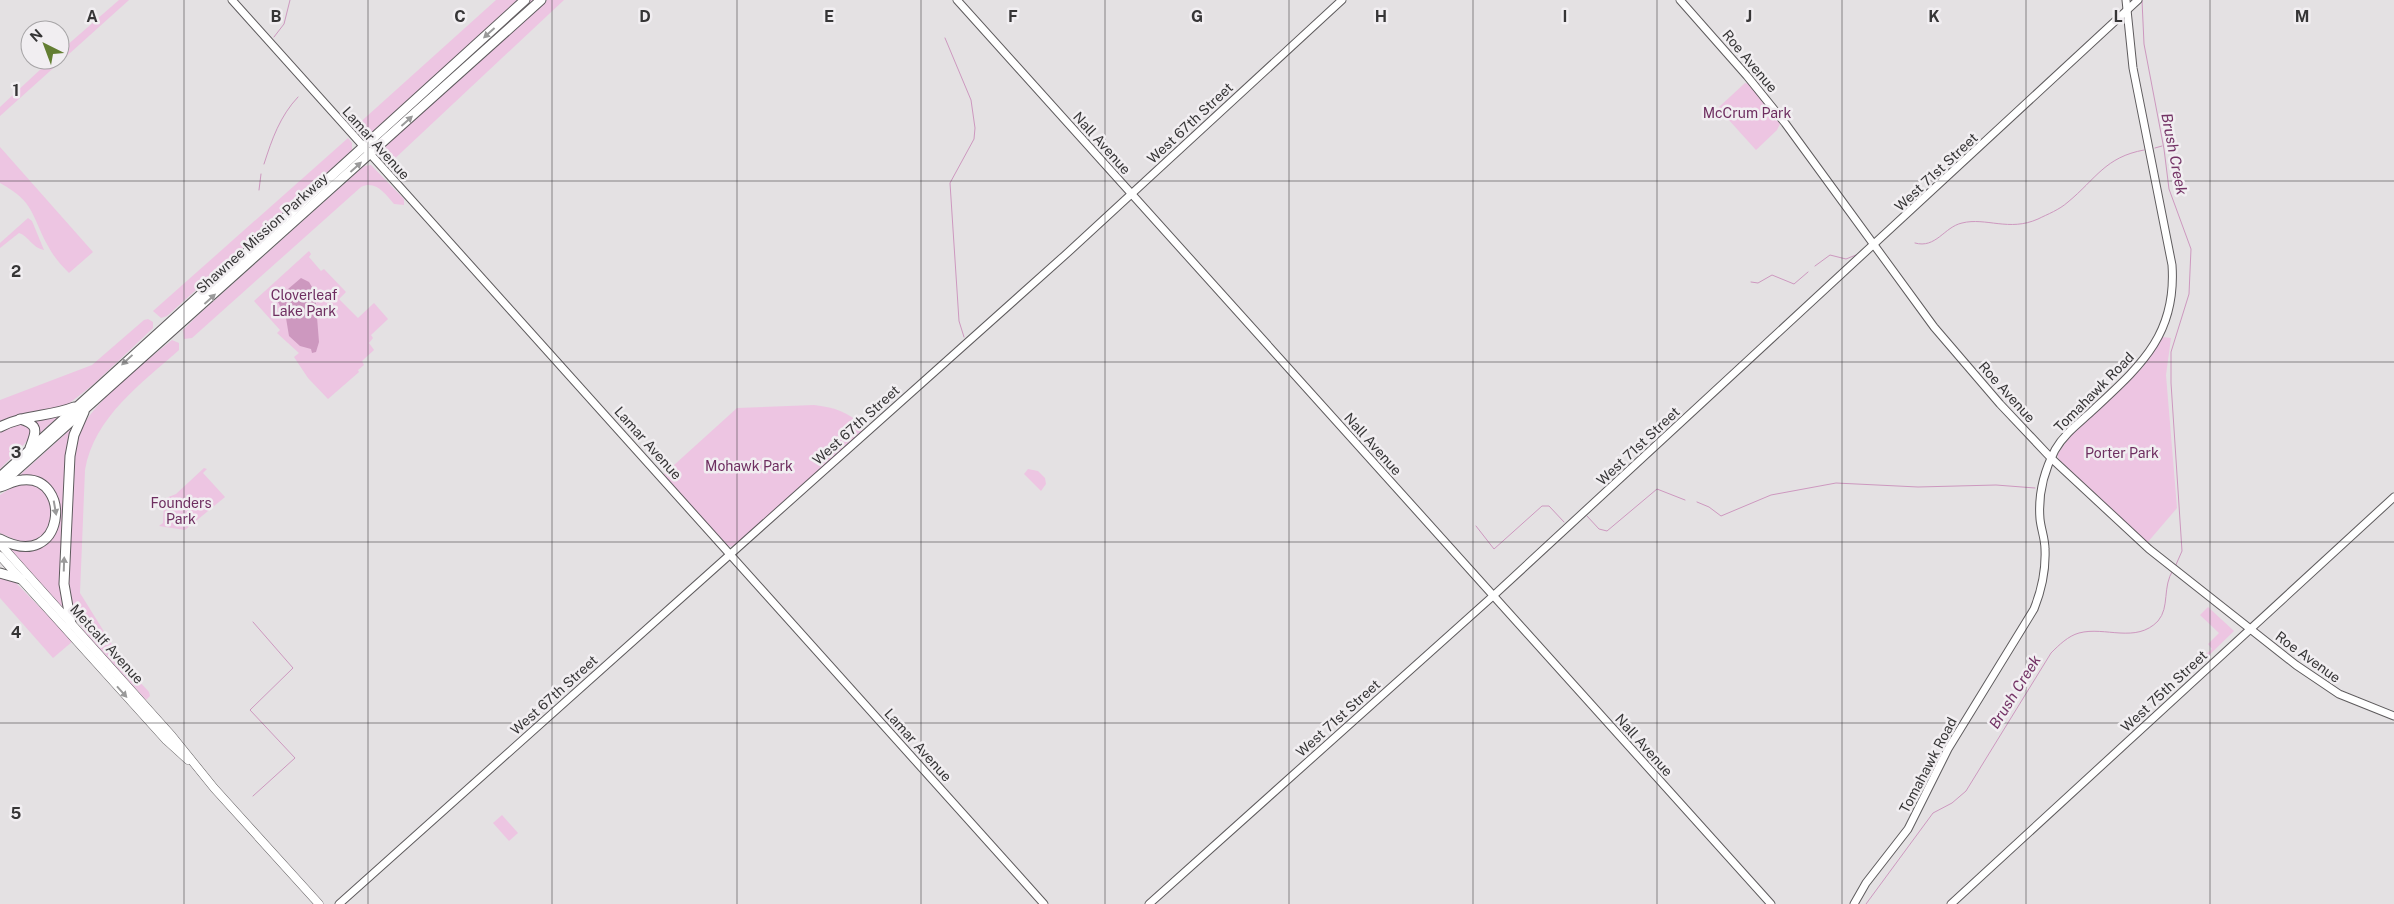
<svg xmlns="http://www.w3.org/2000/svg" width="2394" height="904" viewBox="0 0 2394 904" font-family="'Public Sans',sans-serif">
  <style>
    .green { fill: #edc5e2 }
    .water { fill: #cd98bf }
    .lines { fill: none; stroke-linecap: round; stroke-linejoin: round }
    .stream { stroke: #cd98bf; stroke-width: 1 }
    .secondary-casing { stroke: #5e5b5d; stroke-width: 9 }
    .primary-casing { stroke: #5e5b5d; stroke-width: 9 }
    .highway-casing { stroke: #5e5b5d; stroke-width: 11 }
    .secondary { stroke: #fff; stroke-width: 7 }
    .primary { stroke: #fff; stroke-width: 8 }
    .highway { stroke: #fff; stroke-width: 9 }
    .oneway { fill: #9a9a9a }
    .grid { fill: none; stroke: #363536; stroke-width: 1; stroke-opacity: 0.55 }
    .labels { text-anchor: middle; stroke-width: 5; stroke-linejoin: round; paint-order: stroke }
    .street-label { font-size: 14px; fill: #363536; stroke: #f1eef1 }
    .park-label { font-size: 14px; fill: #6e2e60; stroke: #f1eef1 }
    .water-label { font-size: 15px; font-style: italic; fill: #743466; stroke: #f1eef1 }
    .grid-label { font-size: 16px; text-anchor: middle; font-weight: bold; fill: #363536; stroke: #f1eef1; stroke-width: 5; stroke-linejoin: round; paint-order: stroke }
  </style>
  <rect width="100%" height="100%" fill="#e4e1e3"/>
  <g class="green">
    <path d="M119,0H129L0,116V107L42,68L36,60H60V43L65,47Z"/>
    <path d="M496,0H519L370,134L365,136L355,130L356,126Z"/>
    <path d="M531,0H536L437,89L436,87Z"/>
    <path d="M547,0H564L389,164L382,156L384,147Z"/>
    <path d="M1745,83L1750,84L1780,124L1777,130L1756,150L1718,108Z"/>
    <path d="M348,138L352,143V150L167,316L161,318L153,311Z"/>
    <path d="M0,147L93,252L69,273C61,265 53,256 48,246C31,215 35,202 0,183Z"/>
    <path d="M371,165L404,199V205L394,204C385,194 376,180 361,187L192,338L184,339L183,330L196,317L364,166Z"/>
    <path d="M28,218L32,221L44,250C32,248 29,236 19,233L0,248V243Z"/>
    <path d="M309,251L311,254L309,257L321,271L324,269L346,292L339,299L358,318L374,303L388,319L371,335L373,338L369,343L374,350L362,361L364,365L358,370L359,372L328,399L308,378L294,357L299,353L277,333L280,330L254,301Z"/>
    <path d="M148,319L153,322V328L94,384L67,405L54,411L24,414L0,423V400L92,365L144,320Z"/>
    <path d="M2163,337L2171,338L2166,375L2177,508L2147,543L2060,462L2057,455L2073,432L2142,368Z"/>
    <path d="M172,340L179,343V350C142,383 94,417 85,470L80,593L126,667L149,692L150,696L146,700L85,633L76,618L67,591L72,457C75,445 77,434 84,424C99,398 147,360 172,340Z"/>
    <path d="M814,405C833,407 849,412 862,426L863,431L734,547L728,546L663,475L737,408Z"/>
    <path d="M59,416L38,435L30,418Z"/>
    <path d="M22,422L31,428L30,438L0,469V431Z"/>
    <path d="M74,426L72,433L67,614L9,549L35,548C53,528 64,526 55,497L19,476Z"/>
    <path d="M204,468L207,469L203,473L225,497L185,530L159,526L163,523L164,503L160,502L161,500L176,494Z"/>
    <path d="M1028,469L1038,471L1045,478L1046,484L1041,491L1024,474Z"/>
    <path d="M26,484C31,485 37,486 41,489C55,501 57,528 40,538C36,541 30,542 25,544L0,533V495L14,486Z"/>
    <path d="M0,575L15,582L73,641L53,658L0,598Z"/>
    <path d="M2208,607L2234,631L2202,662L2199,660L2212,649L2208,644L2219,633L2200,615Z"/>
    <path d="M502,815L518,833L509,841L493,823Z"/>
  </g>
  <path class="water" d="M301,278L309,282L315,292L319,342L316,352L312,353L311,349L300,346L289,336L286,318L278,302L281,295Z"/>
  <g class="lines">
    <g class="stream">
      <path d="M2142,0L2144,44L2164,149L2169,189L2191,249L2189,294L2171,352V383L2182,551L2175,567"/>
      <path d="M274,37L284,24L290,0"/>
      <path d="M945,38L971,100L975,128L974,139L950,183L959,321L964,337"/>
      <path d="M2155,148L2162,146"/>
      <path d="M264,164C272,139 280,116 298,97"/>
      <path d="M259,190L261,174"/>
      <path d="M1915,243C1936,249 1944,227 1962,223C1986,217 2009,232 2038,219C2048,214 2059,210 2068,202C2096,179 2105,157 2144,150"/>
      <path d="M1815,266L1830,255L1846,259L1856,255"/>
      <path d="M1751,282L1758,283L1772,275L1794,284L1808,272"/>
      <path d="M1697,502L1709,507L1721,516L1771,495L1836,483L1918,487L1996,485L2035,488"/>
      <path d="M1587,516L1599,529L1607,531L1657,489L1685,500"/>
      <path d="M1476,526L1494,549L1542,506H1549L1564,522"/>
      <path d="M253,622L293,668L250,710L295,758L253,796"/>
      <path d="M1866,904L1933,813L1952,803L1966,791L2051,653C2059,645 2068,636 2079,633C2105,626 2136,644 2158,621C2170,607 2162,587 2173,570"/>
    </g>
    <defs>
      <g id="secondary">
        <path d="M232,0L1044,904"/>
        <path d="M957,0L1771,904"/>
        <path d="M1680,0L1747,76L1785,123L1934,327L2000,404L2051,458L2149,549L2296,665L2339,694L2394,716"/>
        <path d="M339,904L1064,256L1342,0"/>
        <path d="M1149,904L1493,596L2138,0"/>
        <path d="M1854,904L1866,883L1908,829L1948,749L2034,609C2042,589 2046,571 2045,549C2045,539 2041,529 2040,519C2038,495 2044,471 2055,450C2064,434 2079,423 2092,411C2139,367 2177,336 2172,265L2133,68L2126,0"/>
        <path d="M1951,904L2394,497"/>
      </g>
      <g id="primary">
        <path d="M0,544L172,736L214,788L319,904"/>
        <path d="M0,556L166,740L188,760"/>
      </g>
      <g id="highway">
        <path d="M20,419C40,425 36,432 30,448"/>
        <path d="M0,427C25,414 49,417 74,407"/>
        <path d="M0,477L525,0"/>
        <path d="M0,485L541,0"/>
        <path d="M0,487C7,485 15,480 22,480C73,474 66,574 0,539"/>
        <path d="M0,573L21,579"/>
        <path d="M71,624L64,584L70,456L74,435L84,412"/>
      </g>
    </defs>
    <use href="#secondary" class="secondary-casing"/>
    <use href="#primary" class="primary-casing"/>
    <use href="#highway" class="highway-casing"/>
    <use href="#secondary" class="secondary"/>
    <use href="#primary" class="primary"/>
    <use href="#highway" class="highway"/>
  </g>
  <defs><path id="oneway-solid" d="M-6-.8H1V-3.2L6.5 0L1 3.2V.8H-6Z" transform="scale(1.25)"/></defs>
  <g class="oneway">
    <use href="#oneway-solid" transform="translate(489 33) rotate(138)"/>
    <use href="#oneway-solid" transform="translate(407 121) rotate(-42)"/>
    <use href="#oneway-solid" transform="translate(356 167) rotate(-42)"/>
    <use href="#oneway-solid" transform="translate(210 299) rotate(-42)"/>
    <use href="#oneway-solid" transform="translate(127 360) rotate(137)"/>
    <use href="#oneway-solid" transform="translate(55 508) rotate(80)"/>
    <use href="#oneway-solid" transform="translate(64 564) rotate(-88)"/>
    <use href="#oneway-solid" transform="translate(122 692) rotate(48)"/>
  </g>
  <path class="grid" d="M184,0V904M368,0V904M552,0V904M737,0V904M921,0V904M1105,0V904M1289,0V904M1473,0V904M1657,0V904M1842,0V904M2026,0V904M2210,0V904M0,181H2394M0,362H2394M0,542H2394M0,723H2394"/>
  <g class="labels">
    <g class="street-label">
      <text transform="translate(1750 61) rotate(50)" y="5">Roe Avenue</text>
      <text transform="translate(1190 123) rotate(-43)" y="5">West 67th Street</text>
      <text transform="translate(376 143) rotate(48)" y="5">Lamar Avenue</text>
      <text transform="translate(1102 143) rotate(48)" y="5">Nall Avenue</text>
      <text transform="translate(1936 172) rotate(-43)" y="5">West 71st Street</text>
      <text transform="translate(262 233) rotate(-42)" y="5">Shawnee Mission Parkway</text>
      <text transform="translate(2007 392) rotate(48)" y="5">Roe Avenue</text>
      <text transform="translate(2094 392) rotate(-45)" y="5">Tomahawk Road</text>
      <text transform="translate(856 425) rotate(-42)" y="5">West 67th Street</text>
      <text transform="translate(648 443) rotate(48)" y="5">Lamar Avenue</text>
      <text transform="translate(1373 444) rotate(48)" y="5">Nall Avenue</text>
      <text transform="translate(1638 446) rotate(-43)" y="5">West 71st Street</text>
      <text transform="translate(107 644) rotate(48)" y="5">Metcalf Avenue</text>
      <text transform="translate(2308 657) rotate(36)" y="5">Roe Avenue</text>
      <text transform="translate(2164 691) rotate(-43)" y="5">West 75th Street</text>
      <text transform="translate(554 695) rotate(-42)" y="5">West 67th Street</text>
      <text transform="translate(1338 718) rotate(-42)" y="5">West 71st Street</text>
      <text transform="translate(918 745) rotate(48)" y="5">Lamar Avenue</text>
      <text transform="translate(1644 745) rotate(48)" y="5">Nall Avenue</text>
      <text transform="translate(1928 765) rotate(-62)" y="5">Tomahawk Road</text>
    </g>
    <g class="park-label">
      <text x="1747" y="118">McCrum Park</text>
      <text x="304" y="300">Cloverleaf<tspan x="304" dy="16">Lake Park</tspan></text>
      <text x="2122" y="458">Porter Park</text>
      <text x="749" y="471">Mohawk Park</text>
      <text x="181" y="508">Founders<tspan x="181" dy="16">Park</tspan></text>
    </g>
    <g class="water-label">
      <text transform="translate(2174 154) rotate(79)" y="5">Brush Creek</text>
      <text transform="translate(2015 692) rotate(-58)" y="5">Brush Creek</text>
    </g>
  </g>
  <g class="grid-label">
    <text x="92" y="22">A</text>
    <text x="276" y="22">B</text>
    <text x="460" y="22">C</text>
    <text x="645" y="22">D</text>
    <text x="829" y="22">E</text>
    <text x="1013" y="22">F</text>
    <text x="1197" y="22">G</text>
    <text x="1381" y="22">H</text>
    <text x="1565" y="22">I</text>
    <text x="1749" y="22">J</text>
    <text x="1934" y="22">K</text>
    <text x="2118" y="22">L</text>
    <text x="2302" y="22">M</text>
    <text x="16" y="96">1</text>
    <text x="16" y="277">2</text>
    <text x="16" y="458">3</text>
    <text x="16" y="638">4</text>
    <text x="16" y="819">5</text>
  </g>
  <g transform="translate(45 45) rotate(318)"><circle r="24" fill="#f1eef1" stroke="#a6a4a6"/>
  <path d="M0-4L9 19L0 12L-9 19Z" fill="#637e32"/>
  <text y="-8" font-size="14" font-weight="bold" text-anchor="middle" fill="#363536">N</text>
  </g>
</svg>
